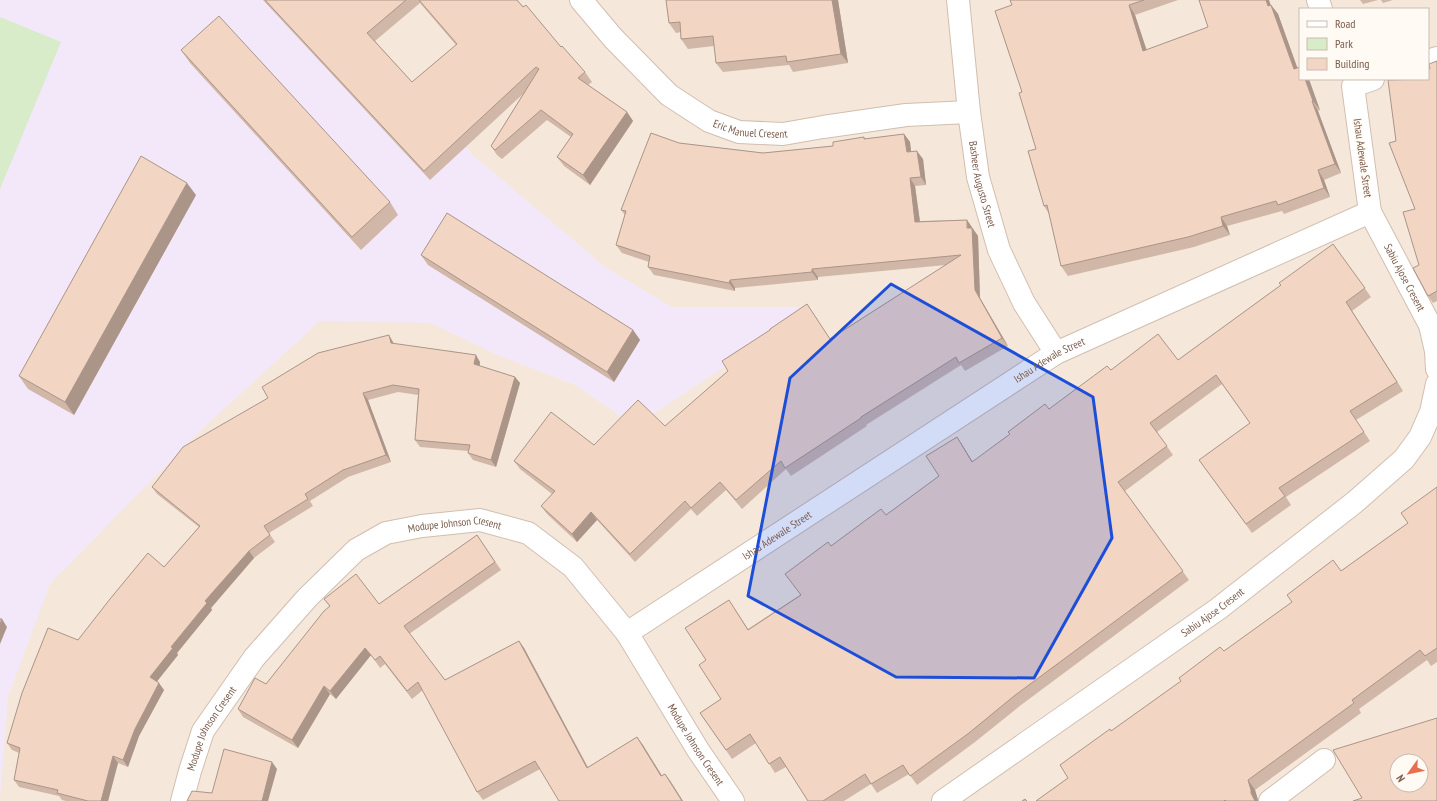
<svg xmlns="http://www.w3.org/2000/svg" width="1437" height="801" viewBox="0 0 1437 801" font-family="'PT Sans Narrow',sans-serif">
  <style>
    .residential { fill: #f5e8da; fill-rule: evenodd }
    .education { fill: #f3e8fa }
    .green { fill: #d8ecc9 }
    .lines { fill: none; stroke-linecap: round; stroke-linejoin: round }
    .minor-casing { stroke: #d1beb0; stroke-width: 24 }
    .minor { stroke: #fff; stroke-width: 22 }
    .wall { fill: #d1b7a8; fill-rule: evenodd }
    .shaded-wall { fill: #aa9588 }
    .building { fill: #f3d5c3; stroke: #aa9588; fill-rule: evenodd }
    .marked { fill: #1d4ed8; fill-opacity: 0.2; stroke: #1d4ed8; stroke-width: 3; stroke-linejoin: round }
    .labels { text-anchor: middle; stroke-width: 3; stroke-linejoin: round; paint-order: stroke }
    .street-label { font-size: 11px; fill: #7a5c4d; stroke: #fffaf3 }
  </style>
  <rect width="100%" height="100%" fill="#fdf6ec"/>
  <path class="residential" d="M0,0H1437V801H0ZM1300,9H1428V79H1300ZM1397,761H1421V785H1397Z"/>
  <path class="education" d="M0,0H331L474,156L605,267L672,307H815L635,426L575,385L495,354L431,323L320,321L200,431L50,584L8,697L0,798Z"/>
  <path class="green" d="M0,17L61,42L0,189Z"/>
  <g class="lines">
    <defs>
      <g id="minor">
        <path id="s1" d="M581,0L613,38L669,95L709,121L739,132L783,134L823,127L906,115L969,112"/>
        <path id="s2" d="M958,0L969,112L978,177L999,250L1024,303L1056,353"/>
        <path d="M1318,0L1321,9"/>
        <path d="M1428,61L1437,58"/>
        <path id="s3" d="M1370,212L1430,325L1436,351L1437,369"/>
        <path id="s4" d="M627,633L1056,353L1370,212L1353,86L1373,79"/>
        <path id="s5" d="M182,801L190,771L203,731L254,658L307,598L356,550L386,533L422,526L480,520L528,533L573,567L627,633L698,750L733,801"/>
        <path id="s6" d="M943,801L1218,609L1355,502L1404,459L1420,437L1431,412L1437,384"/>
        <path d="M1270,801L1324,760"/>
      </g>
    </defs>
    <use href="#minor" class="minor-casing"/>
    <use href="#minor" class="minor"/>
  </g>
  <g class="wall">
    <path d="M263,0H517L561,47L585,72L592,82L588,85L627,112L633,121L590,185L564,166L557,157L571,137L547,120L502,159L497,155L491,146L523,94L430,180ZM420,3L456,45L412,82L375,41Z"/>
    <path d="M666,0H838L848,63L793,72L789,65L723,72L716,63L714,46L688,49L681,39V32L676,33L669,23Z"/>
    <path d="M1010,0H1178L1135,15L1146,50L1271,5L1278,14L1297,68L1320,110L1318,111L1341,173L1324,180L1330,197L1284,214L1282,211L1227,226L1230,235L1194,247L1068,276L1061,266L1049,214L1044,206L1036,149L1022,92L1012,5Z"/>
    <path d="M1360,0H1378L1363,4Z"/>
    <path d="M1381,0H1393L1383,3Z"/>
    <path d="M181,50L390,202L398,215L361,250L190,63Z"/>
    <path d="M1437,61V301L1433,303L1428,296L1419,265L1415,209L1396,141L1430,69Z"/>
    <path d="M904,134L910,142L911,152L923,159L926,185L915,186L920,221L967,220L972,228L978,236L980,298L1008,346L965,371L961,365L866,425L867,426L791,476L786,469L742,509L726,490L697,516L691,509L635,562L597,520L577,542L547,514L541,506L552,494L520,469L514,461L594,445L665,426L728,371L770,330L807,304L830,339L946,265L818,277V280L735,288V291L654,275L648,267L649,262L622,253L616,245L625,215L621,210L679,143L763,153L833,146L864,137L865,139Z"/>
    <path d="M196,195L74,415L28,389L19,376Z"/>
    <path d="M1333,244L1371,297L1352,311L1403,391L1356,420L1370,441L1286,497L1291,505L1252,533L1199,460L1250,423L1222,384L1157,432L1173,455L1125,491L1189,580L1021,705L975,742L917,785L909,774L877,793L871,784L844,801H808L786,767L775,773L756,743L732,759L700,713L721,699L706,660L735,609L748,629L800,595L831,546L886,515L939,476L957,437L973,462L1049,409L1111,370L1178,360L1281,285Z"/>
    <path d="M421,255L633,330L640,340L614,382L428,265Z"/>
    <path d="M393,342L394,344L480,362V366L515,377L520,383L496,467L473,460L468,453V451L420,447L415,440L418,395L398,392L368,400L391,462L348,477L310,501L313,506L269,533L275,542L254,558L211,608L212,610L177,653L178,655L157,681L164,690L139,736L128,767L118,763L108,801H66L62,800L59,796L19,787L14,780L19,753L12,750L7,743L78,640L164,567L199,527L157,494L152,487Z"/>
    <path d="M1437,487V662L1431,666L1427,660L1359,709L1361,713L1255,790L1258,800V801H1036L1068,778L1111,731L1224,651L1341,571L1408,523Z"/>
    <path d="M477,535L501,570L409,634L445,680L519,641L524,648L588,767L637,737L662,776L665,774L671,782L540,769L483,800L477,792L423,690L412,699L385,664L380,668L371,655L336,699L330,694L298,748L243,717L238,709L266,684L330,607L324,599L379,604Z"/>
  </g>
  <g class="shaded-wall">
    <path d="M832,0H838L848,63L841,54Z"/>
    <path d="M1266,0H1269L1274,15L1268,6Z"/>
    <path d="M1129,5L1135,15L1150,60L1143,51Z"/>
    <path d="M1271,5L1278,14L1300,75L1294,69Z"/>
    <path d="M1305,79H1309L1320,110L1313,101Z"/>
    <path d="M1312,101L1318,111L1341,173L1335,164Z"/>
    <path d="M627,112L633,121L590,185L583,175Z"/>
    <path d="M904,134L910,142L912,160L907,152Z"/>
    <path d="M917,151L923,159L926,185L921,177Z"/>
    <path d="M1318,170L1324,180L1330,197L1324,188Z"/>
    <path d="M910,178L915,186L921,230L915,222Z"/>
    <path d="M187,183L196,195L74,415L65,402Z"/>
    <path d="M1221,217L1227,226L1230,235L1223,226Z"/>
    <path d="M967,220L978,236L980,298L1008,346L1002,338L975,290Z"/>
    <path d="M812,269L818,277V280L812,272Z"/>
    <path d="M730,280L735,288V291L729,283Z"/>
    <path d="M1346,302L1352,311L1403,391L1397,382Z"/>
    <path d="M633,330L640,340L614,382L607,372Z"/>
    <path d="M389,335L393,342L396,350L391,343Z"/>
    <path d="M476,355L480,362L479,371L474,364Z"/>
    <path d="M515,377L520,383L496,467L491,460Z"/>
    <path d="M363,393L368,400L391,462L386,455Z"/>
    <path d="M957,437L963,446L978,471L972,462Z"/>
    <path d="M591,512L597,520L577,542L572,534Z"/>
    <path d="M249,551L254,558L211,608L212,610L177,653L178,655L155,684L150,677L171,647L205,601Z"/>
    <path d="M2,619L7,627L0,644V625Z"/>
    <path d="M519,641L524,648L592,776L587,768Z"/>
    <path d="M365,648L371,655L336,699L330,691Z"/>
    <path d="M159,683L164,690L139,736L128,767L123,760L135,729Z"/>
    <path d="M324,686L330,694L298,748L292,740Z"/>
    <path d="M637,737L643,745L667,784L661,776Z"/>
    <path d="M113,756L118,763L108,801H101Z"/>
    <path d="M272,762L277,769L268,801H262Z"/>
    <path d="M665,774L671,782L683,801H682Z"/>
    <path d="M1248,780L1255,790L1258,800V801H1255L1251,793Z"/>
  </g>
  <g class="building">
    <path d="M265,0H406L367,33L412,82L457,44L419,0H517L523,7L526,5L561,47L562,46L585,72L578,78L627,112L583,175L557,157L573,134L541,110L495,150L491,146L539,69L536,67L424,171Z"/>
    <path d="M666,0H832L841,54L787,62L786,56L716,63L713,36L681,39L680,22L669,23Z"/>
    <path d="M1010,0H1144L1129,5L1143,51L1208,27L1199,0H1266L1268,6L1271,5L1294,69L1300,67V79H1305L1313,101H1312L1335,164L1318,170L1324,188L1278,205L1276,201L1221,217L1223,226L1188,237L1061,266L1047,205L1044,206L1028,151L1036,149L1019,93L1022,92L995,11L1012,5Z"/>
    <path d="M219,16L390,202L352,237L181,50Z"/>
    <path d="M1437,61V291L1428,296L1413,268L1419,265L1403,212L1415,209L1389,143L1396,141L1388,80L1428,79V69H1430L1429,64Z"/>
    <path d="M651,133L679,143L763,153L833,146V142L864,137V139L904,134L907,152L917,151L921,177L910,178L915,222L967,220V228H972L975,290L1002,338L959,363L956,357L861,417V418L785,468L781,461L736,500L720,482L691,508L685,501L630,554L591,512L572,534L541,506L555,491L514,461L551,412L594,445L638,400L665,426L728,371L722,361L770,330V329L807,304L830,339L961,255L812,269V272L730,280L729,283L648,267L650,256L616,245L626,211L621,210Z"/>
    <path d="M141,156L187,183L65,402L19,376Z"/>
    <path d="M447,213L633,330L607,372L421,255Z"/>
    <path d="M1333,244L1365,288L1346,302L1397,382L1350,411L1364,432L1279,488L1285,496L1246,524L1199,460L1250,423L1216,375L1150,423L1167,446L1118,482L1183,571L1014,696L969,733L910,776L903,765L871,784L865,774L823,801H808L780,757L769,764L750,734L726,750L700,713L721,699L699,665L706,660L685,628L729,600L748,630L801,595L785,574L828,542L831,546L881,509L886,515L939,476L926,456L957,437L972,462L1010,434L1008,432L1045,404L1049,409L1107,366L1111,370L1158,334L1178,360L1281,285L1279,283Z"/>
    <path d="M389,335L391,343L476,355L474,364L515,377L491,460L468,453L470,445L415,440L419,389L393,385L363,393L386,455L343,470L305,494L308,499L264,526L270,535L249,551L205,601L207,603L171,647L173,648L150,677L159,683L135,729L123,760L113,756L101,801H88L57,793L58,790L14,780L20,748L7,743L22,693L48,628L78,640L110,599L148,553L164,567L200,526L152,487L183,447L268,398L262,387L318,353Z"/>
    <path d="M1437,487V648L1425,656L1420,650L1352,700L1354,703L1248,780L1251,790V793L1255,801H1226L1225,800L1224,801H1036L1068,778L1060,765L1110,729L1111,731L1181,681L1179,678L1220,647L1224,651L1292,602L1287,595L1333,560L1341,571L1408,523L1401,513Z"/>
    <path d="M477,535L495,562L404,626L445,680L519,641L587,768L637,737L661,776L665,774L682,801H559L535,761L477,792L418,682L407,691L380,656L375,660L365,648L330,691L324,686L292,740L238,709L255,678L266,684L324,611L330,606L324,599L356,574L379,604Z"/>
    <path d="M0,619H2L0,625Z"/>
    <path d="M1437,718V801H1353L1362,798L1333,750ZM1397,761H1421V785H1397Z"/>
    <path d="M224,749L272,762L262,801H187L192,791L212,793Z"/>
    <path d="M1025,799L1027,801H1022Z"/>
  </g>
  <path class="marked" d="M891,284L1093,397L1112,538L1034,678L896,677L748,596L790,378Z"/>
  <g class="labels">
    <g class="street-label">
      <text dy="4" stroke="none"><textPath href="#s1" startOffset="220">Eric Manuel Cresent</textPath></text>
      <text transform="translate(1363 158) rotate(82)" y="4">Ishau Adewale Street</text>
      <text dy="4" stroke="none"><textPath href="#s2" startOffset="186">Basheer Augusto Street</textPath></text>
      <text dy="4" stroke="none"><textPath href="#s3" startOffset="74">Sabiu Ajose Cresent</textPath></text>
      <text dy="4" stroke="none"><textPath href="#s4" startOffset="503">Ishau Adewale Street</textPath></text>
      <text dy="4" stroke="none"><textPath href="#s5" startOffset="415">Modupe Johnson Cresent</textPath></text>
      <text dy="4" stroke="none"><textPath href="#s4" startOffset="179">Ishau Adewale Street</textPath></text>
      <text dy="4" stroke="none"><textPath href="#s6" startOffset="329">Sabiu Ajose Cresent</textPath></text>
      <text dy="4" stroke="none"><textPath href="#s5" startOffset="79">Modupe Johnson Cresent</textPath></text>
      <text dy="4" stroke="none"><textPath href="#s5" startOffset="763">Modupe Johnson Cresent</textPath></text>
    </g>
  </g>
  <rect x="1299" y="8" width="130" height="72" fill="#fffaf3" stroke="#cabbb1"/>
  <rect x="1307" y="21" width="20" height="6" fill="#ffffff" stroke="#cabbb1"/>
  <text x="1335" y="28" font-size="12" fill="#7a5c4d">Road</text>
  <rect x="1307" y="38" width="20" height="12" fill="#d8ecc9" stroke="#cabbb1"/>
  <text x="1335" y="48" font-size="12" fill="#7a5c4d">Park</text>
  <rect x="1307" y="58" width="20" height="12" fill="#f3d5c3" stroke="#cabbb1"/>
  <text x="1335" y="68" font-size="12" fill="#7a5c4d">Building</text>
  <g transform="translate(1409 773) rotate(237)"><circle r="19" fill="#fffaf3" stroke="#cabbb1"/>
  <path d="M0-3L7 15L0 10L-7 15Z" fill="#e76f51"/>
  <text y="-6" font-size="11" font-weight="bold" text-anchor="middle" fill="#7a5c4d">N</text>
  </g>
</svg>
